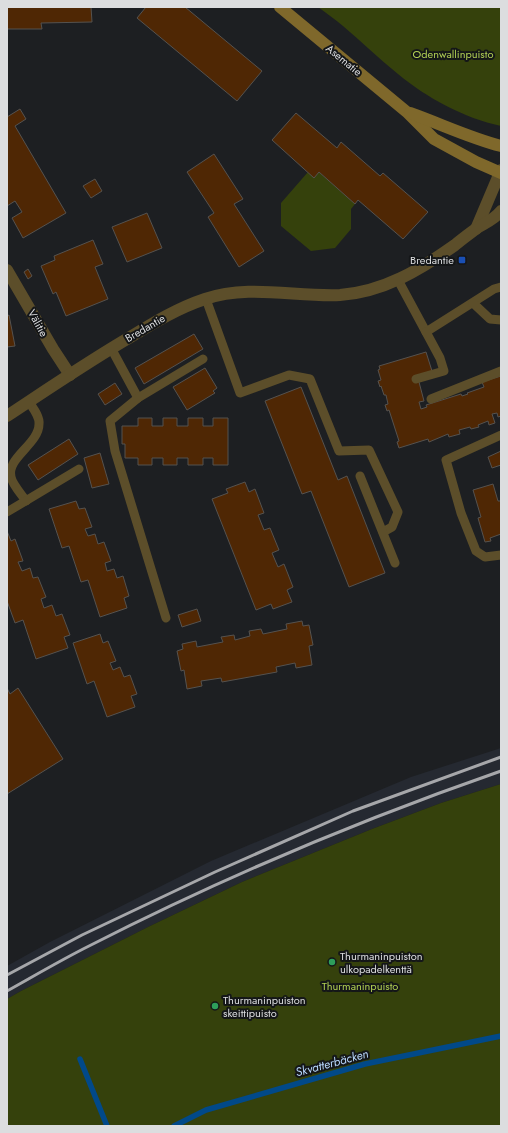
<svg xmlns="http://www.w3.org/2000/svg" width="508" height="1133" viewBox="0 0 508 1133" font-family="Jost,sans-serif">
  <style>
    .built { fill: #252931 }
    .green { fill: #35410c }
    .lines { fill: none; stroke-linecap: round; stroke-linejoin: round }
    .stream { stroke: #014989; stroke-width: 5.5 }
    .building { fill: #4f2704; stroke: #55524f }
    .service { stroke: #5c4e2a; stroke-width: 9 }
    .minor { stroke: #5c4e2a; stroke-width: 12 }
    .tertiary { stroke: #5c4e2a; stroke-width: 12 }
    .secondary { stroke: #7f682b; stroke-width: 12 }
    .rail { stroke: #a6a7aa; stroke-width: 3 }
    .transit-dot { fill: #1a4fb4; stroke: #141618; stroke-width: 1.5 }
    .leisure-dot { fill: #2e9e5b; stroke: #141618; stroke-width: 1.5 }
    .labels { text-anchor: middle; stroke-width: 4; stroke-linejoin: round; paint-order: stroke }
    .park-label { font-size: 11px; fill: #b1cf53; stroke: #141618 }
    .street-label { font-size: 11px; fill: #dcdddf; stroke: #141618 }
    .poi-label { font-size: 11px; fill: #dcdddf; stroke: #141618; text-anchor: start }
    .water-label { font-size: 12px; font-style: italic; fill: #b8d7fc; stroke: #141618 }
  </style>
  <rect width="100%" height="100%" fill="#1d1f22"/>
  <path class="built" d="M501,748V784L441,803L372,829L242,882L148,927L21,991L7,999V966L50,942L211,861L411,777Z"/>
  <g class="green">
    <path d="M318,7H501V126C464,118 427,98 398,74C379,59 361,41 343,26C335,19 326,13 318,7Z"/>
    <path d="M308,172L314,177L319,172L355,204L351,209V229L335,248L311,251L281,226V203Z"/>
    <path d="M501,784V1126H7V999L21,991L148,927L242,882L372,829L441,803Z"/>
  </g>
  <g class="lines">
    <g class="stream">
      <path d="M80,1059L107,1126"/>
      <path d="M174,1126L206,1110L365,1064L501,1036"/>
    </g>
  </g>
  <g class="building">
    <path d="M7,7H91L92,22L41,23L42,29H7Z"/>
    <path d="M146,7H185L262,71L237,101L137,18Z"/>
    <path d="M20,109L26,119L15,126L66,213L23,238L12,218L22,212L15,201L7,206V117Z"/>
    <path d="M296,113L337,148L341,142L380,176L383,173L428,212L403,239L358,200L355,204L319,172L314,178L272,140Z"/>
    <path d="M214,154L243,199L234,204L264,251L239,267L208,217L214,213L187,172Z"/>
    <path d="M95,179L102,191L91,198L83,186Z"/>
    <path d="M147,213L162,248L127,262L112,227Z"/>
    <path d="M93,240L103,264L95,267L108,299L66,316L56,292L53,294L41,266L55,260L54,256Z"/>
    <path d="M28,269L32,276L28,279L24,272Z"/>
    <path d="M9,315L15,346L7,347V316Z"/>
    <path d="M194,334L203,349L144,384L135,368Z"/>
    <path d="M426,352L432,371L419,382L424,401L419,402L421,409L427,407L426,405L461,394L462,396L468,394L467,393L484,387L482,382L501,376V416L498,417L497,413L492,414L495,423L489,425L488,421L478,425L479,427L471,429L470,427L459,430L460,434L449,437L448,434L429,442L428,439L399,448L397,442L399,441L389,410L387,411L385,405L388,404L386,395H384L381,386L380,387L378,381L381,380L378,370L380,369L379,366Z"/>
    <path d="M205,368L217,388L213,391L215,393L187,410L173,387Z"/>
    <path d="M115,383L122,394L105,405L98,394Z"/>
    <path d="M301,387L338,480L347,476L385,573L349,587L311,491L302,494L265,401Z"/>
    <path d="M138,418H152V426H163V418H177V426H188V418H203V426H213V418H228V465H213V458H203V465H188V458H177V465H163V458H152V465H138V458H125V444H122V426H138Z"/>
    <path d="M69,439L78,454L38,480L28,465Z"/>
    <path d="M501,451V465L492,468L488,457Z"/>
    <path d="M100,453L109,484L92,488L84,458Z"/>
    <path d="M245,482L249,492L255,489L264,513L258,515L264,530L270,528L279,550L272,553L278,567L284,564L293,587L287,590L292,602L273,609L271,604L256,610L212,499L228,493L226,489Z"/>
    <path d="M493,484L498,501H501V534L490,538L491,541L485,542L478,518L481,517L473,490Z"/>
    <path d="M76,501L79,509L85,508L92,527L85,529L88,536L95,534L98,544L104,542L111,561L105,563L107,571L114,569L117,578L123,576L129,596L124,598L127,608L100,617L88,580L81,582L69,546L62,548L49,509Z"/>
    <path d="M7,531L11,541L15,539L23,561L18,562L22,571L30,568L33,578L38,577L46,597L41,599L44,608L52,605L56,616L62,614L70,635L64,637L68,648L36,659L23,620L15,623L7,601Z"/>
    <path d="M197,609L201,621L182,627L178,615Z"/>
    <path d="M302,621L303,626L309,625L313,645L309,646L312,665L296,668L295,663L276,667L277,672L222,682L221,678L201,681L202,686L187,689L184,670L181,671L177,651L183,649L182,644L196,641L197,647L223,642L221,637L234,635L235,640L250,636L249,631L261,629L263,634L287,629L286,624Z"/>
    <path d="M100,634L103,643L108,641L116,661L110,663L113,670L120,667L124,677L130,675L137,694L131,696L135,707L107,717L94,681L87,684L73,643Z"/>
    <path d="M7,688L10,694L18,688L63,759L7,794Z"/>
  </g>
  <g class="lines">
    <g class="service">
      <path d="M398,280L426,332L494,289L501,287"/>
      <path d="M206,299L240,393L289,375L310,379L339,451L369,450L398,512L392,527L383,532"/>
      <path d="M473,303L490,319L501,320"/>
      <path d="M111,348L138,398"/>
      <path d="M416,379L444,371L440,358L426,332"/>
      <path d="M431,399L501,371"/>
      <path d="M501,435L446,460L461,513L476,551L485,557L501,555"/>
      <path d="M360,476L395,563"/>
      <path d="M26,501C22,495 12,484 11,477C6,458 39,444 39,424C40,417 33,408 29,402"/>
      <path d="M7,512L79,469"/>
      <path d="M166,618L115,451L110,421L138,398L203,359"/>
    </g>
    <path class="minor" d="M7,270L53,349L70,375"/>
    <g class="tertiary">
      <path d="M476,229L501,170"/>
      <path d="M7,416C48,389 89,361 132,336C155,322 178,308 205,299C249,284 295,297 340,295C383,292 420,270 455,245C462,239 469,234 477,228C485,223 495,219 501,211"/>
    </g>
    <g class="secondary">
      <path d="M280,7L408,113L434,139L476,162L501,173"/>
      <path d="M410,113C441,124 470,138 501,146"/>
    </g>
    <g class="rail">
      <path d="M7,975L82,935L215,872L353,811L501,757"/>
      <path d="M7,991C34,976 61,960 89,946C222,878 360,820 501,771"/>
    </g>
  </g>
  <rect class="transit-dot" x="458" y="256" width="8" height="8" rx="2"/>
  <g class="leisure-dot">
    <circle cx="332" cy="962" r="4"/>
    <circle cx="215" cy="1006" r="4"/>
  </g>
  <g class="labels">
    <g class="park-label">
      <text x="453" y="58">Odenwallinpuisto</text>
      <text x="360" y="990">Thurmaninpuisto</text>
    </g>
    <g class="street-label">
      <text transform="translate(344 60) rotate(39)" y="4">Asematie</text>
      <text transform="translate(38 323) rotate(61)" y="4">Välitie</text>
      <text transform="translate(145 328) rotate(-30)" y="4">Bredantie</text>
    </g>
    <g class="poi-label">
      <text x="454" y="264" text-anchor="end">Bredantie</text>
      <text x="340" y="960">Thurmaninpuiston<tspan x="340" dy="13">ulkopadelkenttä</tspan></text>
      <text x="223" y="1004">Thurmaninpuiston<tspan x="223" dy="13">skeittipuisto</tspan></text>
    </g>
    <g class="water-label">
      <text transform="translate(332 1063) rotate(-15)" y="4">Skvatterbäcken</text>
    </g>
  </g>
  <rect width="508" height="1133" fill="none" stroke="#dcdddf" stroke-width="16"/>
</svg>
